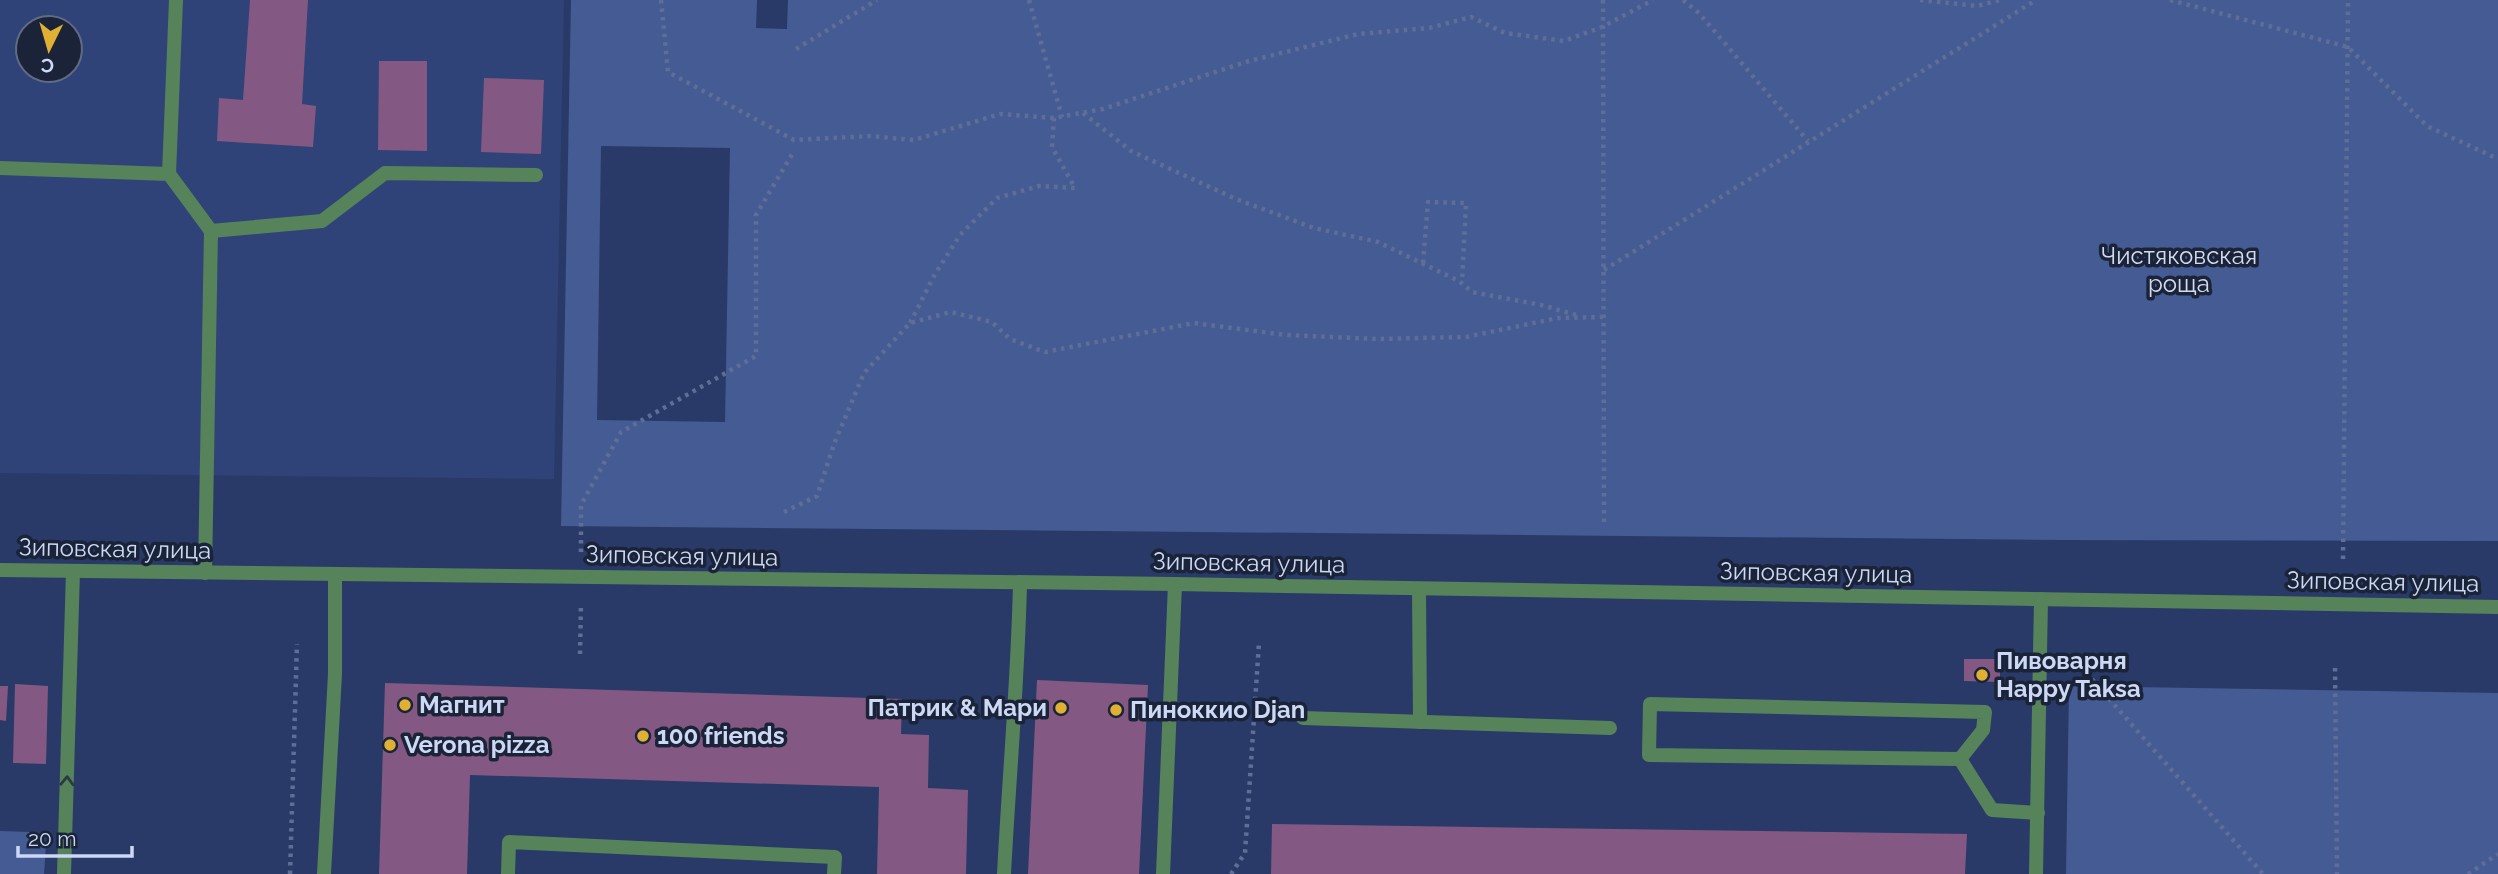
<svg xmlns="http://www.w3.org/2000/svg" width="2498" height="874" viewBox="0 0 2498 874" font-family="Raleway,sans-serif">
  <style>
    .built { fill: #2f4378; fill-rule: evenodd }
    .green { fill: #455b93; fill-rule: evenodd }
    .building { fill: #835983 }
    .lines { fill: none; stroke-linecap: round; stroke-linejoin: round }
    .path { stroke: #5e6e96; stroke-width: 4.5; stroke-dasharray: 3.5 5; stroke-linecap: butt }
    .service { stroke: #57835b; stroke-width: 14 }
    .tertiary { stroke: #57835b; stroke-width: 14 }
    .oneway { stroke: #293b41 }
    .poi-dot { fill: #dfb034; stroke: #1a2338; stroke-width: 2.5 }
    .labels { text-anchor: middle; stroke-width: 7; stroke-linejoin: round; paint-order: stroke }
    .park-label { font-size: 24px; fill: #d2dbef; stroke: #1a2338 }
    .street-label { font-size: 24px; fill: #ccd8f4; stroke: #1a2338 }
    .poi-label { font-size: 24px; font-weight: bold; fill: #ccd8f4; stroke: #1a2338; text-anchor: start }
  </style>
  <rect width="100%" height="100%" fill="#293a68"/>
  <path class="built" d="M0,0H564L554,479L0,473ZM28,28H70V70H28Z"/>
  <g class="green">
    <path d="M571,0H757L756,28L787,29L788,0H2498V541L2060,540L561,526ZM601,146L730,148L725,422L597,420Z"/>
    <path d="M2069,686L2498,693V874H2066Z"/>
    <path d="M0,831L30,832L46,845L44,874H0Z"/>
  </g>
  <g class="building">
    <path d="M250,0H308L302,104L316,106L313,147L217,141L219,98L243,100Z"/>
    <path d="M379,61H427V151L378,150Z"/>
    <path d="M484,78L544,80L541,154L481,152Z"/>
    <path d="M1964,659H2000V682L1964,681Z"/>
    <path d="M1037,680L1148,685L1139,874H1028Z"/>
    <path d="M385,683L902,699L901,734L929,735L928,788L968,790L966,874H877L879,787L470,775L467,874H379Z"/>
    <path d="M15,684L48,686L46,764L13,763Z"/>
    <path d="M0,686H8L6,721L0,720Z"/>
    <path d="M1272,824L1967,834L1965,874H1271Z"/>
  </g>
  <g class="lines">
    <g class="path">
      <path d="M661,0L668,72L794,140L870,136L914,140L1000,114L1054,118L1103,109L1249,61L1358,34L1429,28L1471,17L1505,33L1564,41L1602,27L1653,0"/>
      <path d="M1029,0L1062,117"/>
      <path d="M1603,0L1604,522"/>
      <path d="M1683,0L1699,13L1808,141"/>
      <path d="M1920,0L1977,6L2000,0"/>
      <path d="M2170,0L2348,47L2427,126L2498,159"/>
      <path d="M796,49L877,0"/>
      <path d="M1083,113L1131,151L1236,199L1314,228L1378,242L1459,281L1472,292L1541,305L1580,316"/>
      <path d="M1423,263L1428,202L1466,203L1462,283"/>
      <path d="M1604,270L2036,0"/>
      <path d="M910,323L935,274L960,235L997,198L1039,186L1075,188L1052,147L1054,118"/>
      <path d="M784,512L817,496L834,444L864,373L910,323L951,312L992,322L1010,339L1045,352L1194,323L1286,335L1376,339L1466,337L1558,318L1603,317"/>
      <path d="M581,552V505L621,432L756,356V215L794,151"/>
      <path d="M2343,559L2348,0"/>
      <path d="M580,654L581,603"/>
      <path d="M2075,660L2263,874"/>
      <path d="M2335,668L2337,874"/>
      <path d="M290,874L297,644"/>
      <path d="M1231,874L1245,853L1259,643"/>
      <path d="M2468,874L2498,854"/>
    </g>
    <g class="service">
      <path d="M0,168L169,174L211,231L205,573"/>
      <path d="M169,174L176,0"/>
      <path d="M211,231L322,221L385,173L536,175"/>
      <path d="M1419,589L1420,722"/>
      <path d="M1650,704L1985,712L1983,730L1960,759L1649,755Z"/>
      <path d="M1303,718L1610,728"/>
      <path d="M1960,759L1992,810L2038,813"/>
      <path d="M64,874L73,571"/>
      <path d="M324,874L335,674V575"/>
      <path d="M508,874L509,842L835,857L834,874"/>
      <path d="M1004,874C1009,777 1018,680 1020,583"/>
      <path d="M1163,874L1175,584"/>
      <path d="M2036,874L2041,599"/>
    </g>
    <path class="tertiary" d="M0,570L1175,584L2498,607"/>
  </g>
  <defs><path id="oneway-chevron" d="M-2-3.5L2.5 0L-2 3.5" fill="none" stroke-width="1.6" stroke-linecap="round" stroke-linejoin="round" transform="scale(1.75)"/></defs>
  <use class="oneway" href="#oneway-chevron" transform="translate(67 781) rotate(-88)"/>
  <g class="poi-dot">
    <circle cx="1982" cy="675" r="7"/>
    <circle cx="405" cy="705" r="7"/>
    <circle cx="1061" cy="708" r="7"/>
    <circle cx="1116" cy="710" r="7"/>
    <circle cx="643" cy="736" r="7"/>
    <circle cx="390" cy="745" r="7"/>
  </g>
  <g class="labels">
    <g class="park-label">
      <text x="2179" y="264">Чистяковская<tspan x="2179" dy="28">роща</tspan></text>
    </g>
    <g class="street-label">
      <text transform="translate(115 549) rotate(1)" y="8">Зиповская улица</text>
      <text transform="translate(682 556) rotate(1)" y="8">Зиповская улица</text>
      <text transform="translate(1249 563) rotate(1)" y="8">Зиповская улица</text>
      <text transform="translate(1816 573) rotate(1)" y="8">Зиповская улица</text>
      <text transform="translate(2383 582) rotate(1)" y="8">Зиповская улица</text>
    </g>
    <g class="poi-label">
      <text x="1996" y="669">Пивоварня<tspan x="1996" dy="28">Happy Taksa</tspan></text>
      <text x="419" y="713">Магнит</text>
      <text x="1047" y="716" text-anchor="end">Патрик &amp; Мари</text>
      <text x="1130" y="718">Пиноккио Djan</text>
      <text x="657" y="744">100 friends</text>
      <text x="404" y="753">Verona pizza</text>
    </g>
  </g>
  <g transform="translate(49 49) rotate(185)"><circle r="33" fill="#1a2338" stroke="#616b83" stroke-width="2"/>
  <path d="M0-5L12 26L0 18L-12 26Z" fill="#dfb034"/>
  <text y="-10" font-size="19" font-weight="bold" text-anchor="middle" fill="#ccd8f4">С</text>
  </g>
  <path d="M18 846v10h114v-10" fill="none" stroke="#ccd8f4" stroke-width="3.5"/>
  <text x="28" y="846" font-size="21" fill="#ccd8f4" stroke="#1a2338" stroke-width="5" paint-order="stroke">20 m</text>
</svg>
